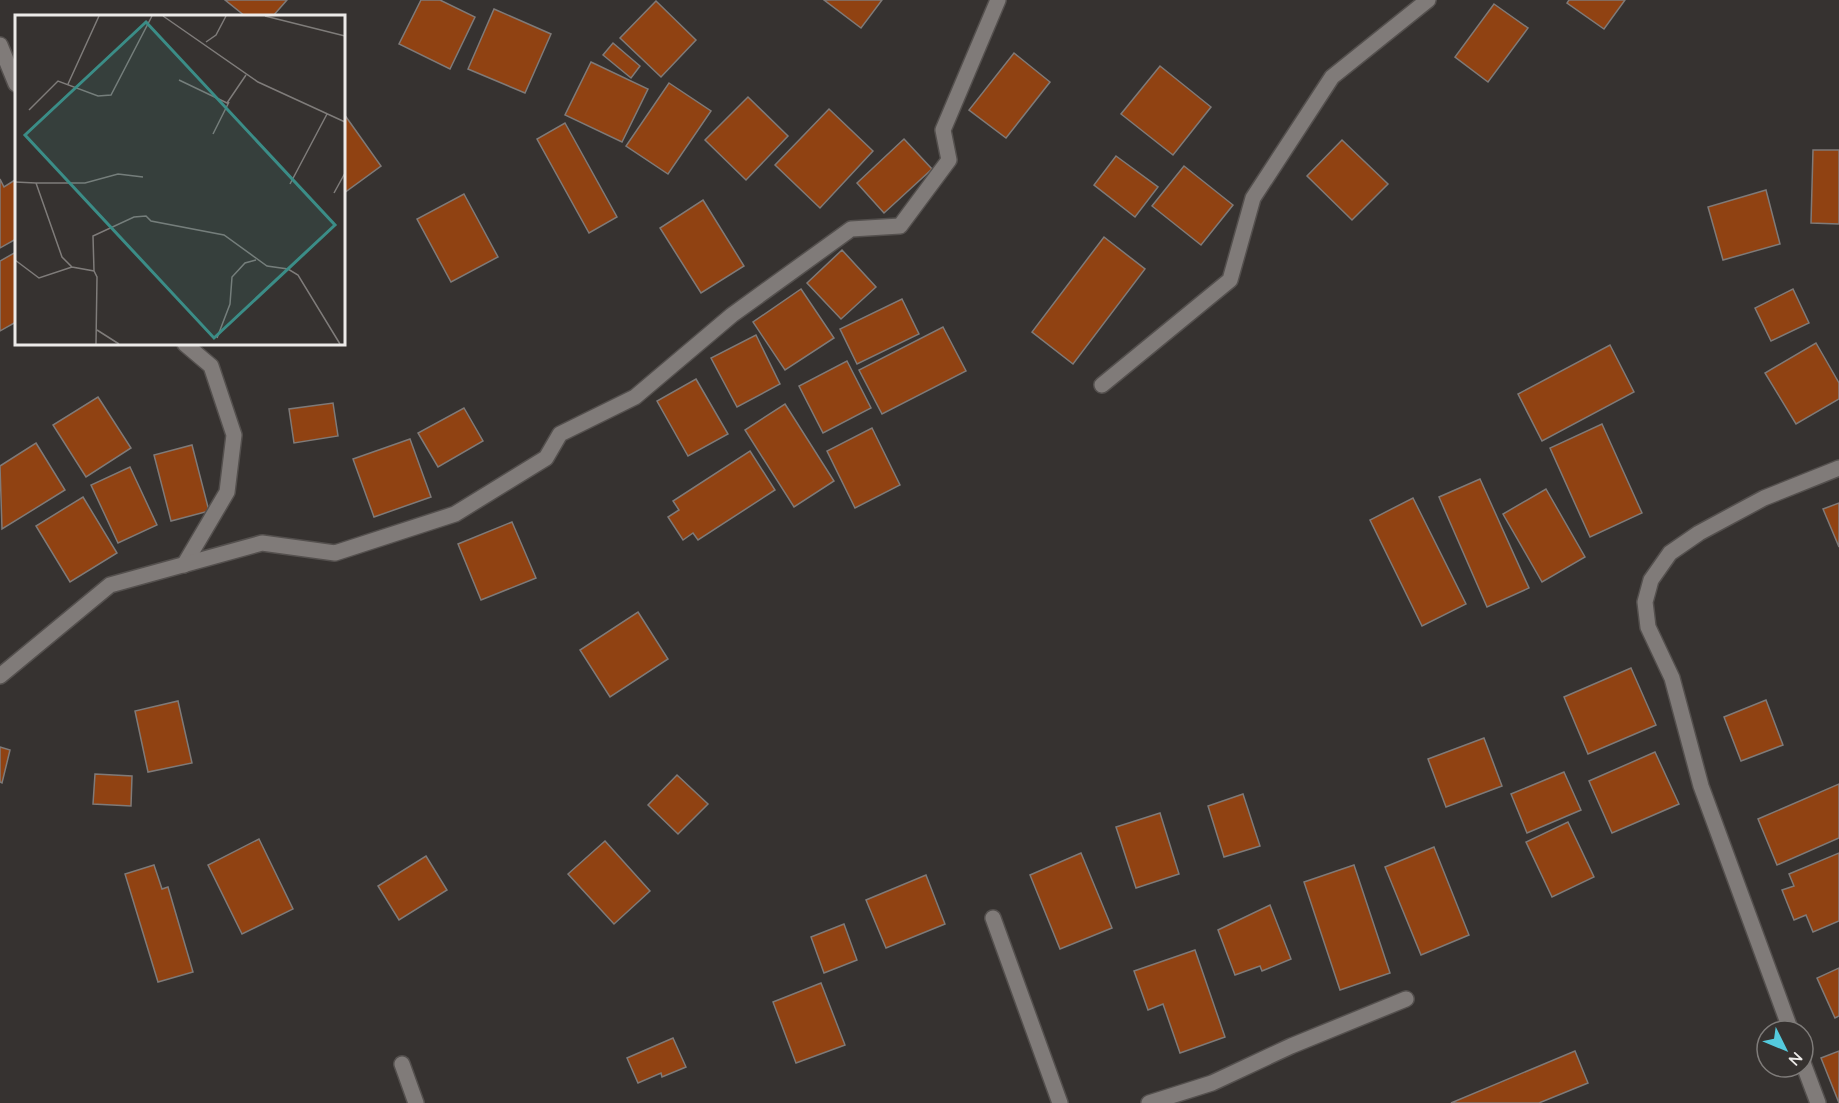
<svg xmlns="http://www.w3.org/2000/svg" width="1839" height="1103" viewBox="0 0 1839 1103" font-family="Quicksand,sans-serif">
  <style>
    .building { fill: #904212; stroke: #7f7a78; stroke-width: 1.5 }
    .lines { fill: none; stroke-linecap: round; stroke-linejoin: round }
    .street-casing { stroke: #54504e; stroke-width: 18 }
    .street { stroke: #807b79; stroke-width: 15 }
    .inset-road { fill: none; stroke: #7f7c7a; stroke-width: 1.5 }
    .view { fill: #3b8d87; fill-opacity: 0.15; stroke: #3b8d87; stroke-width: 3 }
    .inset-edge { fill: none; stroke: #edebe9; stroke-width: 3 }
  </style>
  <rect width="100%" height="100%" fill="#363230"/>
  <g class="building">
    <path d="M225,0H287L273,16H245Z"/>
    <path d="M421,0H440L475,17L450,69L399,44Z"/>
    <path d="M824,0H882L861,28Z"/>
    <path d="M1569,0H1625L1604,29L1567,3Z"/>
    <path d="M656,1L696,40L661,77L620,38Z"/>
    <path d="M1494,4L1528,28L1488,82L1455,57Z"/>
    <path d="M494,9L551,34L525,93L468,69Z"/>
    <path d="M613,43L640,66L631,78L603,55Z"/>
    <path d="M1014,53L1050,82L1006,138L969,110Z"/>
    <path d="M591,62L648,89L622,142L565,115Z"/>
    <path d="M1160,66L1211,107L1173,155L1121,114Z"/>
    <path d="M669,83L711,111L668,174L626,146Z"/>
    <path d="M748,97L788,136L746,180L705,140Z"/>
    <path d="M829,109L873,151L820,208L775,165Z"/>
    <path d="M344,114L381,166L344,193Z"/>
    <path d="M565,123L617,217L589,233L537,139Z"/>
    <path d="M904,139L932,169L884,213L857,183Z"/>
    <path d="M1342,140L1388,184L1352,220L1307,176Z"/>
    <path d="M1813,150H1839V224L1811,223Z"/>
    <path d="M1116,156L1158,187L1135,217L1094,185Z"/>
    <path d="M1184,166L1233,205L1201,245L1152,206Z"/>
    <path d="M0,179L4,187L15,180L16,183V239L0,248Z"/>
    <path d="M1766,190L1780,244L1723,260L1708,207Z"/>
    <path d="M464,194L498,257L451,282L417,219Z"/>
    <path d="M703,200L744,266L701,293L660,228Z"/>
    <path d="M1104,237L1145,269L1073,364L1032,332Z"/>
    <path d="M842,250L876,287L841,319L807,283Z"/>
    <path d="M16,252V322L0,331V261Z"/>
    <path d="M801,289L834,338L785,370L753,322Z"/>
    <path d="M1793,289L1809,323L1771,341L1755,308Z"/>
    <path d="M902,299L919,334L857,364L840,329Z"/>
    <path d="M943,327L966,371L882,414L859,370Z"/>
    <path d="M756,335L780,384L737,407L711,358Z"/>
    <path d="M1816,343L1839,383V399L1796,424L1765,373Z"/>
    <path d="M1610,345L1634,392L1542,441L1518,394Z"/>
    <path d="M847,361L871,408L823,433L799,386Z"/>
    <path d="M696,379L728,434L688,456L657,401Z"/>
    <path d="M98,397L131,448L86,477L53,425Z"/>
    <path d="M333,403L338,436L294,443L289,409Z"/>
    <path d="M785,404L834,481L794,507L745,430Z"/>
    <path d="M464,408L483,441L438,467L418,433Z"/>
    <path d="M1602,424L1642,513L1590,537L1550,448Z"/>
    <path d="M872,428L900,485L855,508L827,451Z"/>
    <path d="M410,439L431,497L374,517L353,459Z"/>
    <path d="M36,443L65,490L2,529L0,466Z"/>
    <path d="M192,445L209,511L171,521L154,455Z"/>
    <path d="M750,451L775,490L698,540L693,533L683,540L668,517L679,510L673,501Z"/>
    <path d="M130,467L157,525L118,543L91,485Z"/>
    <path d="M1480,479L1529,588L1487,607L1439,497Z"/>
    <path d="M1546,489L1585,557L1542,582L1503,514Z"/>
    <path d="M83,497L117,553L70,582L36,526Z"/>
    <path d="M1413,498L1466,604L1422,626L1370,520Z"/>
    <path d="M1839,503V547L1823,509Z"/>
    <path d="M512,522L536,578L481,600L458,544Z"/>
    <path d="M638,612L668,659L610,697L580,650Z"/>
    <path d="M1631,668L1656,725L1588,754L1564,697Z"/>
    <path d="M1766,700L1783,745L1741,761L1724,717Z"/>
    <path d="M178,701L192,763L148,772L135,711Z"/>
    <path d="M1484,738L1502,786L1446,807L1428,759Z"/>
    <path d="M0,747L10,750L2,783L0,782Z"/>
    <path d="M1655,752L1679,804L1612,833L1589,781Z"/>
    <path d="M1564,772L1581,810L1527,833L1511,794Z"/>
    <path d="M95,774L132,776L131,806L93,804Z"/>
    <path d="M677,775L708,804L678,834L648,805Z"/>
    <path d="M1839,784V838L1777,865L1758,819Z"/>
    <path d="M1243,794L1260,846L1224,857L1208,806Z"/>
    <path d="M1160,813L1179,874L1136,888L1116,827Z"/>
    <path d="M1568,822L1594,877L1552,897L1526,842Z"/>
    <path d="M259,839L293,909L242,934L208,865Z"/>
    <path d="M605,841L650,891L614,924L568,874Z"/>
    <path d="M1434,847L1469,935L1421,955L1385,867Z"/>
    <path d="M1081,853L1112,928L1060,949L1030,875Z"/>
    <path d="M1839,853V921L1813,932L1806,915L1794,920L1782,890L1794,886L1789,874Z"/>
    <path d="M426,856L447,890L399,920L378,886Z"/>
    <path d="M154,865L162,889L168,887L193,972L158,982L125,874Z"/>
    <path d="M1354,865L1390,973L1340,990L1304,882Z"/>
    <path d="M926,875L945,924L886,948L866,900Z"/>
    <path d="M1270,905L1291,959L1262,971L1260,966L1235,975L1218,930Z"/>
    <path d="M844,924L857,960L824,973L811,937Z"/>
    <path d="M1195,950L1225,1037L1180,1053L1163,1004L1148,1010L1134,971Z"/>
    <path d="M1839,968V1016L1835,1018L1817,978Z"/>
    <path d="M821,983L845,1045L796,1063L773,1002Z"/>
    <path d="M673,1038L686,1067L662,1077L661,1073L638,1083L627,1058Z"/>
    <path d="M1575,1051L1588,1083L1539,1103H1451Z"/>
    <path d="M1839,1051V1103L1821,1058Z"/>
  </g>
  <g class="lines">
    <defs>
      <g id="street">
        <path d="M0,45L16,84"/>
        <path d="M1102,385L1230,280L1253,198L1332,77L1428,0"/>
        <path d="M184,565L227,492L234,435L211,366L185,344"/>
        <path d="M0,676L110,585L262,543L335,553L455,514L546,458L560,434L635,397L732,315L851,229L900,226L949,160L943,130L998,0"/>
        <path d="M993,918L1060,1103"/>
        <path d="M1791,1031L1701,786L1672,678L1648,627L1645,602L1651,580L1670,553L1699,533L1764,498L1839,468"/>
        <path d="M1803,1063L1818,1103"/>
        <path d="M402,1064L416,1103"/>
        <path d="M1149,1103L1212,1083L1291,1046L1406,999"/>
      </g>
    </defs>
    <use href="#street" class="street-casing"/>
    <use href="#street" class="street"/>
  </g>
  <g transform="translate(15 15)">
    <rect width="330" height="330" fill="#363230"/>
    <path class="inset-road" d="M148,1L243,67L330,107M250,1L330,21M191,27L201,20L211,1M164,65L212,88L231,60M53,69L84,1M14,95L43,66L83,81L96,80L137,1M198,119L214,87M0,167L21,168M275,169L312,99M319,178L330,158M0,245L24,263L57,252M79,256L78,221L119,202L131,201L136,206L209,220L252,251L273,254L283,260L325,329M82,315L104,329M202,323L215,289L217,262L230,248L241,245M81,329L82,262L79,256L57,252L47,242L21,168H70L103,159L128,162"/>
    <path class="view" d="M131,7L320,210L199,323L10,120Z"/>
    <rect width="330" height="330" class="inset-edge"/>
  </g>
  <g transform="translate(1785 1049) rotate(133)"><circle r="28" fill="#363230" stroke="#7f7c7a" stroke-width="1.5"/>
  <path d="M0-4.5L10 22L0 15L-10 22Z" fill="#54cadd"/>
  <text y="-9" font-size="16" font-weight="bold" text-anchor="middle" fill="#edebe9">N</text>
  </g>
</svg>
